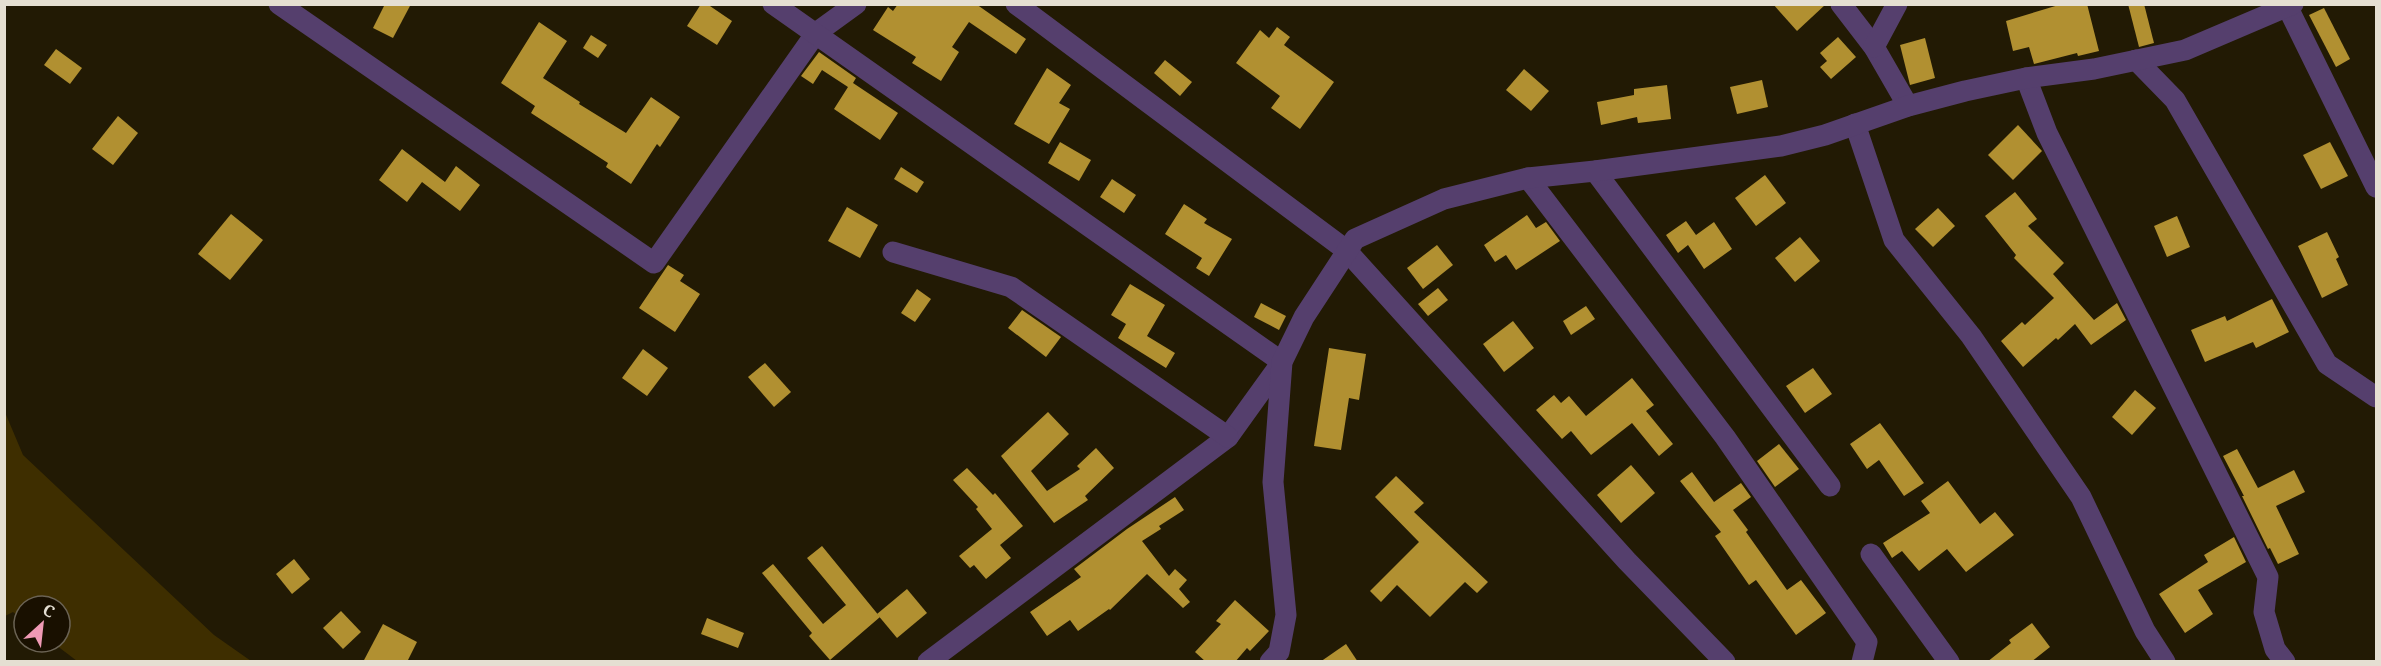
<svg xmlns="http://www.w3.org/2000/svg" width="2381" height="666" viewBox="0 0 2381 666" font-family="'Noto Serif',serif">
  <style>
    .green { fill: #3e2e00 }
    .building { fill: #b19031 }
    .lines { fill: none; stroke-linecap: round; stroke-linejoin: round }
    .minor { stroke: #553f6d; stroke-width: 21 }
  </style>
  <rect width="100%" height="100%" fill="#221a04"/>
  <path class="green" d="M4,410L23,455L214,635L251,661H77L52,642H60V606H24V620L13,612L5,616Z"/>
  <g class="building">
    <path d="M385,4H411L393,38L373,28Z"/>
    <path d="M701,4H707L732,21L717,45L687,26Z"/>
    <path d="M898,4H976L1026,39L1016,54L969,22L952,47L959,52L941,81L912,63L916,57L873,30L888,7L893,11Z"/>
    <path d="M1773,4H1826L1797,31Z"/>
    <path d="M2062,4H2087L2099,51L2078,56L2077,53L2034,64L2029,47L2013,51L2006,21Z"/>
    <path d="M2128,4H2144L2154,43L2139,47Z"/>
    <path d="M2324,8L2350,59L2336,67L2309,15Z"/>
    <path d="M539,22L567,41L543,78L580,102L579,104L626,133L651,97L680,117L660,147L657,144L631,184L606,167L608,163L531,113L535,106L501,83Z"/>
    <path d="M1277,27L1290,37L1284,45L1334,82L1300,129L1271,108L1280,96L1236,63L1260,30L1269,38Z"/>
    <path d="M591,35L607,45L598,58L583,48Z"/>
    <path d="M1838,37L1856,57L1831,79L1820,67L1827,61L1820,53Z"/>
    <path d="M1925,38L1935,78L1910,85L1900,45Z"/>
    <path d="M56,49L82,68L70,84L44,65Z"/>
    <path d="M819,52L856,78L853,83L898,113L880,140L834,109L848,87L822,70L813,84L801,76Z"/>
    <path d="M1165,60L1192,82L1180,96L1154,73Z"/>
    <path d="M1047,68L1071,85L1059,103L1070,109L1049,144L1014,124Z"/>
    <path d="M1524,69L1549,91L1531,111L1506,90Z"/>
    <path d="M1762,80L1768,107L1737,114L1730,87Z"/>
    <path d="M1667,85L1671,119L1638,123L1637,117L1601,125L1597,102L1634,95V89Z"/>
    <path d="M118,116L138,133L113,165L92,149Z"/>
    <path d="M2018,125L2042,151L2013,180L1988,155Z"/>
    <path d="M1060,142L1091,160L1079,181L1048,163Z"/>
    <path d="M2330,142L2348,176L2321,189L2303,155Z"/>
    <path d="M402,149L445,182L456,166L480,185L460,211L422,182L407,202L379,180Z"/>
    <path d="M901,167L924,182L917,193L894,179Z"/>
    <path d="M1765,175L1786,203L1756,226L1735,198Z"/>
    <path d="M1112,179L1136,195L1124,213L1100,197Z"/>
    <path d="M2015,192L2037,219L2028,226L2064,263L2053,274L2094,320L2117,303L2126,320L2091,345L2075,324L2058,340L2056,338L2023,367L2001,341L2022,322L2025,325L2054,298L2014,258L2016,255L1985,216Z"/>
    <path d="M1184,204L1207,219L1204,223L1232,239L1209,276L1196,268L1202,258L1165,234Z"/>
    <path d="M847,207L878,225L860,258L828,241Z"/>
    <path d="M1938,208L1955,226L1933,247L1915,229Z"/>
    <path d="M231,214L263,240L230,280L198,254Z"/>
    <path d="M1527,215L1536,228L1546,222L1560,241L1516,270L1506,255L1495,262L1484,245Z"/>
    <path d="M2177,216L2190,247L2167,257L2154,226Z"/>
    <path d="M1686,221L1696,235L1714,222L1732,249L1704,269L1688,245L1678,253L1666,235Z"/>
    <path d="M2327,232L2339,257L2336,259L2348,285L2322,298L2298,246Z"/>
    <path d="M1800,237L1820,261L1795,282L1775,258Z"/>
    <path d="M1437,245L1453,265L1423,289L1407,268Z"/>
    <path d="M668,265L684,275L680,281L700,294L675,332L639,308Z"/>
    <path d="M1130,284L1165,305L1147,336L1175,353L1166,368L1118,338L1126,324L1111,315Z"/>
    <path d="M1438,288L1448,300L1428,316L1418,304Z"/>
    <path d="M917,289L931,299L915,322L901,313Z"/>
    <path d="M2272,299L2289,332L2256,348L2253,342L2205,362L2191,330L2225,316L2227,321Z"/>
    <path d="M1261,303L1286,316L1279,330L1254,317Z"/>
    <path d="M1586,306L1595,319L1571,335L1563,321Z"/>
    <path d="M1022,310L1061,337L1046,357L1008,328Z"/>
    <path d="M1513,321L1534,348L1504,372L1483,344Z"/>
    <path d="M1329,348L1366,354L1359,400L1349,398L1341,450L1314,446Z"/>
    <path d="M643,349L668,368L647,396L622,378Z"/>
    <path d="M765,363L791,392L774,407L748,377Z"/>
    <path d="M1813,368L1832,394L1805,413L1786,386Z"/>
    <path d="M1632,378L1654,405L1646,411L1673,444L1659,456L1632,423L1591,455L1571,431L1562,439L1536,410L1554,395L1561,403L1569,396L1586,416Z"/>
    <path d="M2135,390L2156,408L2132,435L2112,417Z"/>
    <path d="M1048,412L1069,434L1031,471L1047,491L1080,469L1077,466L1096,448L1114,468L1085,496L1088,500L1054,523L1001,456Z"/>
    <path d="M1880,423L1924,483L1904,496L1879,460L1867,469L1850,444Z"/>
    <path d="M1779,444L1799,469L1775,487L1757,461Z"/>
    <path d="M2237,449L2258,488L2294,470L2305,492L2276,506L2299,554L2278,564L2270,548L2268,549L2242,496H2244L2223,456Z"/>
    <path d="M1631,465L1655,493L1621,523L1597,495Z"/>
    <path d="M967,468L993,495L995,493L1023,526L1000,545L1011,558L986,579L974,565L970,568L959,556L992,529L976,509L978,507L953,480Z"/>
    <path d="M1692,472L1714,502L1741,483L1751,497L1733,510L1748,530L1746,532L1787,590L1801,580L1826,613L1796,635L1756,580L1749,585L1715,536L1721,532L1680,481Z"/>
    <path d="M1396,476L1424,503L1414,512L1488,582L1477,593L1465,582L1430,617L1397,585L1381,602L1370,591L1419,542L1375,497Z"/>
    <path d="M1948,481L1980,524L1995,512L2014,535L1966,572L1947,549L1919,571L1902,551L1892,558L1883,543L1930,513L1921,501Z"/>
    <path d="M1175,497L1184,510L1159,526L1161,529L1142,541L1169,576L1175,569L1187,580L1179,589L1190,602L1183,608L1147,574L1110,610L1109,609L1078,631L1070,620L1047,636L1030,612L1081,577L1074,569L1127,529Z"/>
    <path d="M2234,537L2246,562L2198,590L2213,614L2185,633L2159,594L2208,562L2204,555Z"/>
    <path d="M822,546L880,617L830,660L809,636L812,633L762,573L773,564L823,624L846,605L807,558Z"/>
    <path d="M294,559L310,579L292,594L276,574Z"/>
    <path d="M907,589L927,613L897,638L877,614Z"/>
    <path d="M1235,600L1269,631L1250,651L1247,648L1235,662H1206L1195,652L1221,624L1216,621Z"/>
    <path d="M341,611L361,632L343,649L323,628Z"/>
    <path d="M707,618L744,633L738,648L701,634Z"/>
    <path d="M2032,623L2050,647L2031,662H1987L2011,643L2009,640Z"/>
    <path d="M383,624L417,642L407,662H363Z"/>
    <path d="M1346,644L1358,662H1320Z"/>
  </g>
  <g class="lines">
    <g class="minor">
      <path d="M279,4L654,263L816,33L856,4"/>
      <path d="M773,4L1282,362L1228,437L928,662"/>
      <path d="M1016,4L1346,250L1627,561L1725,662"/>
      <path d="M1841,4L1874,47L1908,106"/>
      <path d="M2288,8L2376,187"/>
      <path d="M1874,47L1897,4"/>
      <path d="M2136,60L2175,100L2327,364L2376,397"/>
      <path d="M2026,78L2047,133L2268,577L2264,612L2275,649L2285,662"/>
      <path d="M1855,124L1894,240L1971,336L2081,497L2145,631L2165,662"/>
      <path d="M1595,171L1830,486"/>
      <path d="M1528,178L1725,437L1867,642L1862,662"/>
      <path d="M893,252L1011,287L1228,437"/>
      <path d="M1871,554L1949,662"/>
      <path d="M1270,662L1279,652L1286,615L1273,482L1282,362L1304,317L1355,239L1444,199L1528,178L1595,171L1781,146L1825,135L1908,106L1965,91L2026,78L2094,69L2185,50L2293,4"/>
    </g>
  </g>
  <rect width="2381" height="666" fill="none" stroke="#e5dfd2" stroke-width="12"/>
  <g transform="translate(42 624) rotate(27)"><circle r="28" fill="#191000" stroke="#6b6354" stroke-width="1.5"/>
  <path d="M0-4.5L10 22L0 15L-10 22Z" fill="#f09ab5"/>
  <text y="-9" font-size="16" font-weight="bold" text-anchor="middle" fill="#e5dfd2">С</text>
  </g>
</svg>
